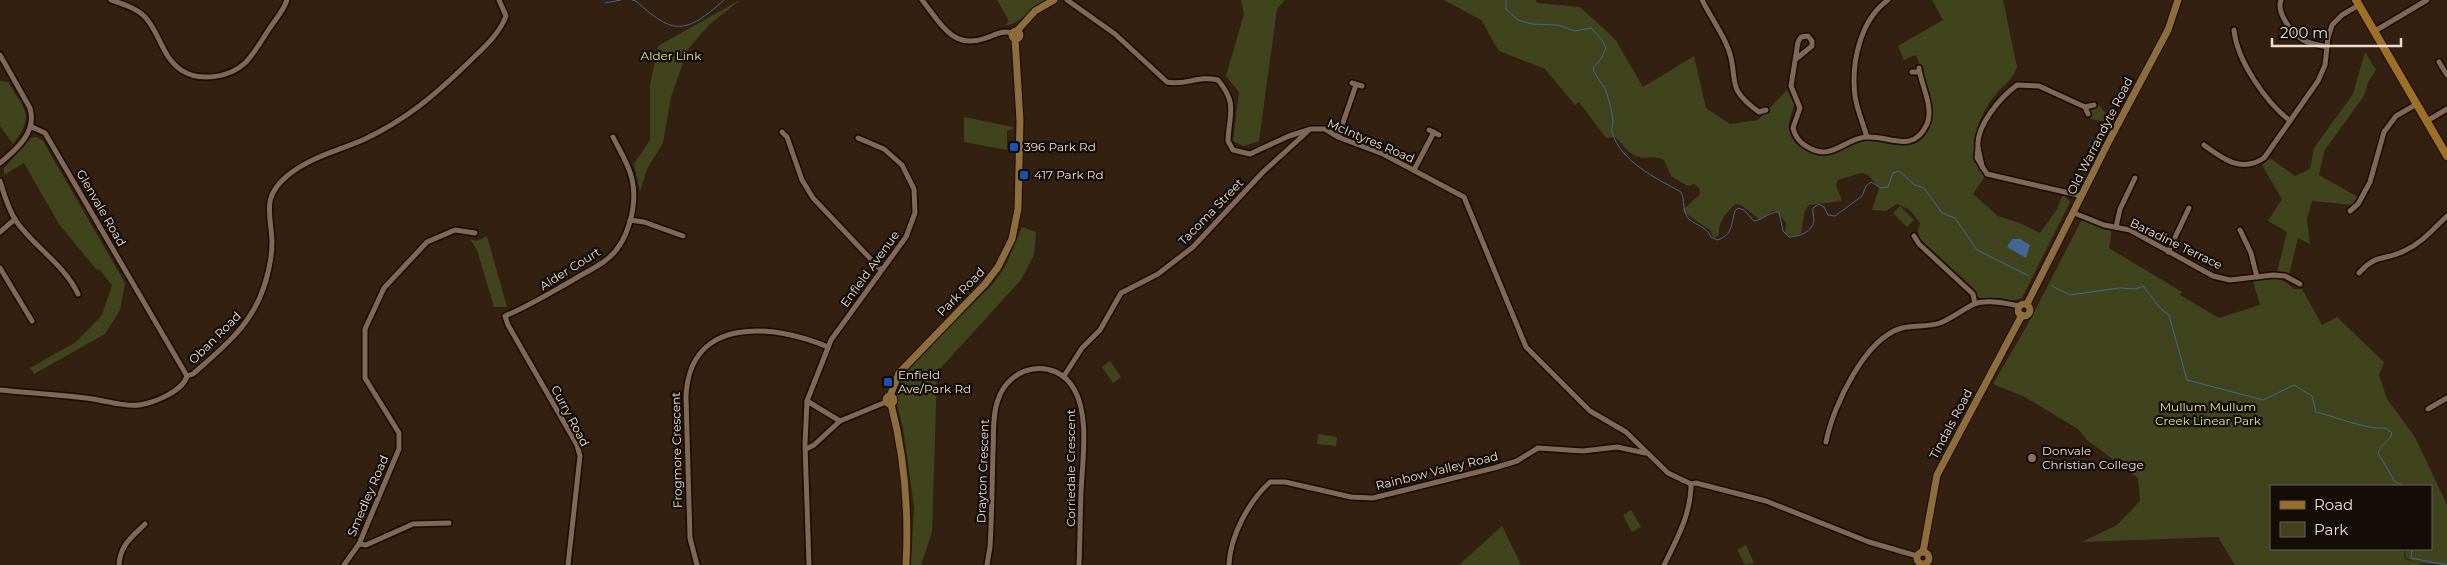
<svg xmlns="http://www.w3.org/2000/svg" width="2447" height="565" viewBox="0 0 2447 565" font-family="Montserrat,sans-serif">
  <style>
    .green { fill: #40441d }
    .water { fill: #426796 }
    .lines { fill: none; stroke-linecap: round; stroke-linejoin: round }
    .stream { stroke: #426796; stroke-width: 1 }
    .street-casing { stroke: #1a0900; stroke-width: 8 }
    .secondary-casing { stroke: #1a0900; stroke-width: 9 }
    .primary-casing { stroke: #1a0900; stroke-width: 10 }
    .street { stroke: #7f6856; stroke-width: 5 }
    .secondary { stroke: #8d6c3e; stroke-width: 7 }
    .primary { stroke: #9b7026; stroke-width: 8 }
    .transit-dot { fill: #1a4fb4; stroke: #140c06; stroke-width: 2 }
    .education-dot { fill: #8d6e63; stroke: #140c06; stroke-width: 2 }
    .labels { text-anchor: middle; stroke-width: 4.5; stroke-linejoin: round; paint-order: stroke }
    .park-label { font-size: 12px; fill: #dee88b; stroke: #140c06 }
    .street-label { font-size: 12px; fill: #ebddd4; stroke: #140c06 }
    .poi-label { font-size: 12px; fill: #ebddd4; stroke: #140c06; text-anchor: start }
  </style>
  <rect width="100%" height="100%" fill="#332010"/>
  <g class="green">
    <path d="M740,0L709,25L688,49L671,97L663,143L647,169L640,192L634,164L650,140V85L658,46Z"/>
    <path d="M997,0H1045C1033,7 1020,25 1005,25L1009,21Z"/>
    <path d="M1241,0H1285L1277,9L1259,141L1244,146L1233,141L1239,92L1226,76L1244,14Z"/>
    <path d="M1444,0H1536L1537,3L1580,7L1615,39L1643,87L1694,56L1706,108L1730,124L1758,120L1787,90L1794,104C1793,113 1787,121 1789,130C1795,153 1822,157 1840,151C1848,148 1855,141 1864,140C1875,138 1886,145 1898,145C1914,144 1931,132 1932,114C1932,106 1928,99 1926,92C1923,79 1921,67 1916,55L1904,60L1898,46L1943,20L1932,0H2003L2017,67C2013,80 2004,84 1996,94C1978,115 1964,154 1985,176L1973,194L1998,216L2022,224L2040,233L2057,209L2063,194L2070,202L2022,298C2013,303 1988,301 1978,297L1973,288L1920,239L1918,231L1920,223L1910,210L1897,204L1886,211L1872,210L1879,188L1868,175L1861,173L1838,180L1836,185L1842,201L1809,205L1805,210L1801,233C1795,237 1792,237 1785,234L1786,223L1777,211H1772L1760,220L1741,205L1736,204C1727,211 1717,224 1719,235L1714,238L1710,230L1682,211L1700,194L1699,188L1694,184L1688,186L1671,176L1664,160C1654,155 1645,160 1636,156C1627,153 1622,143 1615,137L1606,138L1579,102L1575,105L1545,69L1499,51L1481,20Z"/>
    <path d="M2365,52L2376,70L2368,82L2364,96L2324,151L2319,175L2358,197L2353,205L2312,201L2307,219L2310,244L2298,238L2289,275L2277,272L2287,232L2268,221L2282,199L2262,165L2270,158L2295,176L2310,169L2314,148L2353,94Z"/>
    <path d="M0,81L8,82C24,109 36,115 13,144L0,126Z"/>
    <path d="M2099,105L2109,117L2106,122L2091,119V110Z"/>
    <path d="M964,117L1013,127V129L1007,131V150L964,142Z"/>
    <path d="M37,137L43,141L125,283L120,310L105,334L34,374L30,368L76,342L102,315L112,285L100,270L96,269L59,224L24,163L4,175V168L31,138Z"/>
    <path d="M1900,206L1914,220L1907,227L1893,213Z"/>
    <path d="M2082,219L2112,228L2109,248L2182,292L2180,295L2219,318L2260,305L2253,281C2272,278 2280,275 2294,289H2302L2322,325L2337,317L2384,362L2379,375L2387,399L2415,437L2447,505V565L2418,563L2406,558L2405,549H2431V486H2271V549H2404L2405,559L2424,565H2235L2218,537L2082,542L2117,525L2140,501L2138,478L2087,440L2078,429L2025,397L1993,384L2029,322Z"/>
    <path d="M1022,227L1036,232L1034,255L1021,280L937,372L932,532L921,565H911L914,507L903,428L896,400L897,385L912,364L992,285L1005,267Z"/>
    <path d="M487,236L507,307H494L477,250L470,239L477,241Z"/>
    <path d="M1110,361L1121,377L1113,383L1102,367Z"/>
    <path d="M1318,434L1337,437L1336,446L1317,444Z"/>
    <path d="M1631,510L1641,527L1632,532L1623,515Z"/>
    <path d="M1502,526L1521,565H1459Z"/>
    <path d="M1746,545L1754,563L1745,565L1737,550Z"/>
  </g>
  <path class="water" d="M2012,239H2020L2030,245L2026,258L2007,247Z"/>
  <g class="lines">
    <g class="stream">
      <path d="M632,0L636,1C673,35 685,35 724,0"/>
      <path d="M1506,0V9L1518,20L1532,24L1558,25L1575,31L1591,28L1602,40L1606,48L1601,59L1593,68C1594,76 1605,85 1607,94C1610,103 1612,112 1613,121C1613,125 1611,128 1612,132C1621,162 1656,178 1681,192C1685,200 1682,213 1689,219C1698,227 1706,226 1711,237L1717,240C1733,235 1731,224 1735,211L1738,208L1744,210L1754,221C1763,220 1770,211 1779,212L1783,231L1789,237C1798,237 1813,232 1814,220C1814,216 1812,212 1813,208L1819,204L1824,207L1828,215L1835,216L1862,196L1866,186L1871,182L1881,188L1888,187L1893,173L1899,171L1915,185L1924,188L1942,213L1955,218L1977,250L2029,276"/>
      <path d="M605,3L621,0"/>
      <path d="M2052,286L2070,295L2119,288L2136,289L2143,286L2161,309L2169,315L2187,380L2263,400L2294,385L2312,396L2316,412C2337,417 2367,430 2386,428L2392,433C2390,442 2381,443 2378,453L2395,482L2404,486"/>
      <path d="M2412,549L2411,558L2447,565"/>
    </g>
    <defs>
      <g id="street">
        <path d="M111,0C123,4 136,8 145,17C160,33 162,57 181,70C199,82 229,78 245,63C254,54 262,40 269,29C275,20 284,10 287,0"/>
        <path d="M922,0C939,21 952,51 986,38C995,35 1002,30 1012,33"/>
        <path d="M1067,0L1115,34L1167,82C1186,86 1197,75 1218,80C1238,104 1229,114 1228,141L1233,150L1250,154L1289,136L1311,129H1325L1338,137L1383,154L1464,197L1526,347L1590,411L1626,432L1668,473L1691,484L1696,483L1766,501L1869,542L1917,556"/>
        <path d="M1702,0C1710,16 1721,31 1728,48C1740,80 1723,86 1759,112L1766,110"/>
        <path d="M2281,0C2276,13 2292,33 2303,40C2310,44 2319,45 2327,47"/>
        <path d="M2234,30C2237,61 2266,102 2290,121"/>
        <path d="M2375,31L2427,0"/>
        <path d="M0,55L30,108C37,132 17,149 0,163"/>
        <path d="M1796,59L1812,46V41L1808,36L1801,37L1798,42L1791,86L1800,108L1793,128C1795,136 1799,142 1806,146C1831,163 1845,138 1866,137C1889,135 1913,155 1927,124C1934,107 1921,85 1919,68"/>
        <path d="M2439,62L2447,75"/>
        <path d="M1912,72H1919"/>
        <path d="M1352,83L1362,86"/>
        <path d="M2088,114L2085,107L2094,105"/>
        <path d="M2427,121L2447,109"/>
        <path d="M32,127L45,133L187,376"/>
        <path d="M1429,130L1439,135"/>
        <path d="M782,132L787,137L802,180L813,198L881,270"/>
        <path d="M1338,137L1356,85"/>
        <path d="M1867,137C1863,123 1857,110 1855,96C1851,63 1860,20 1888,0"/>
        <path d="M2204,145C2223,159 2241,173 2264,158L2318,81L2325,65L2328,38L2332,25L2342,15L2359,5"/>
        <path d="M1978,148L1977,158L1987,174L2082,196"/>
        <path d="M1982,167C1981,159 1979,154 1978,147C1976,125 2001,97 2017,85L2039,86L2085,107"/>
        <path d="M1414,170L1434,132"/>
        <path d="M0,181C4,194 8,209 16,221C35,248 64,264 78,294"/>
        <path d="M2350,211L2358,204L2370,182L2384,132L2396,116L2417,104"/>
        <path d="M2074,213L2104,225L2130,230L2213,276L2230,280L2273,275L2285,276L2300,284"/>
        <path d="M630,220L644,222L683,236"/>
        <path d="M2116,227L2120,209L2135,178"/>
        <path d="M2240,230L2251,253L2257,277"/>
        <path d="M0,232L15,219"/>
        <path d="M1914,236L1919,244L1973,294L1975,304"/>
        <path d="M2168,252L2189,208"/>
        <path d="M0,268L32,321"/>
        <path d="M2359,273C2377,253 2384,261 2404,251C2422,243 2433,229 2447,216"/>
        <path d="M1064,376L1082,348L1100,330L1121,293L1158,274L1193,247L1263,172L1307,132"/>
        <path d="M0,390C31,393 62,395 93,399C107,401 125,407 139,405C154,403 183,391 187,376L193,374C219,351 246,330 260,297C267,281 272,259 272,242C271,213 261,198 287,176C310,157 338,151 365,139C407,119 435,95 468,63C482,49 499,35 506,16L499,0"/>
        <path d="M807,401L840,421"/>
        <path d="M2428,409L2447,398"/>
        <path d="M1826,442C1833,406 1865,338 1902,328C1915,325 1928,327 1940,323C1952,318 1962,310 1974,304C1987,299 2006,303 2019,306"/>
        <path d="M806,449L814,445L840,421L886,402"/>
        <path d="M359,544L366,545L413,524L449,523"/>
        <path d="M119,565C120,545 132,537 145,524"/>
        <path d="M344,565L359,544L399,449V433L365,378V329L384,288L427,242L455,230L475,233"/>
        <path d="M568,565L580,456L577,445L508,325L505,316C529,306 550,293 573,280C584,273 596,268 606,260C628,244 638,205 632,179C629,165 620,151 613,137"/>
        <path d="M697,565L690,538L686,396C690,315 774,324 828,347"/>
        <path d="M809,565L805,444L807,401L831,340L906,237L915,213L914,189L902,165L884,149L858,138"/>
        <path d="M987,565L990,547C992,515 992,484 993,452C994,435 992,416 998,400C1009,365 1055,356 1074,389C1090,416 1082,463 1081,493C1080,517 1080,541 1079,565"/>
        <path d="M1229,565C1230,536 1249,501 1270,482H1285L1351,497L1373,498L1494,468L1517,461L1538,448L1583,451L1617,447L1645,453"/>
        <path d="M1664,565C1677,539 1691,514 1691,484"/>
      </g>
      <g id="secondary">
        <path d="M1017,31L1035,11L1054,0"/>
        <circle cx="1016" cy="35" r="4"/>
        <path d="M2027,304L2110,139L2168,30L2178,0"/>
        <circle cx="2024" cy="310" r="6"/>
        <path d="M890,396L899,373L985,284L998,267L1012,239L1018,209L1020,121L1015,38"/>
        <circle cx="890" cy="400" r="4"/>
        <path d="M891,404C905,458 909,509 906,565"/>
        <circle cx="1923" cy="558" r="6"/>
        <path d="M1923,552L1937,475L2022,315"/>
      </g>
      <path id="primary" d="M2356,0L2447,156"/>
    </defs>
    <use href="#street" class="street-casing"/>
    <use href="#secondary" class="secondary-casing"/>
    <use href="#primary" class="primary-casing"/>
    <use href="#street" class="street"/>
    <use href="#secondary" class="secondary"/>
    <use href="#primary" class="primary"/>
  </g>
  <g class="transit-dot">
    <rect x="1009" y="142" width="10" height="10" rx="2.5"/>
    <rect x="1019" y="170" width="10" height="10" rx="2.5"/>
    <rect x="883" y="377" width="10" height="10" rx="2.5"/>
  </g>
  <circle class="education-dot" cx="2032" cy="458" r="5"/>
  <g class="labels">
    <g class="park-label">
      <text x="671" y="60">Alder Link</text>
      <text x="2208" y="411">Mullum Mullum<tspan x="2208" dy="14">Creek Linear Park</tspan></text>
    </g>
    <g class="street-label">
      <text transform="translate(2100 136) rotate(-63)" y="4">Old Warrandyte Road</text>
      <text transform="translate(1371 141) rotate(23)" y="4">McIntyres Road</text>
      <text transform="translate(101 208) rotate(60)" y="4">Glenvale Road</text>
      <text transform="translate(1211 212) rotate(-46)" y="4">Tacoma Street</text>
      <text transform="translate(2176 244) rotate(26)" y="4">Baradine Terrace</text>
      <text transform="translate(570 269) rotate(-32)" y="4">Alder Court</text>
      <text transform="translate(870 269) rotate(-54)" y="4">Enfield Avenue</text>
      <text transform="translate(961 292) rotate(-46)" y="4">Park Road</text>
      <text transform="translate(215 338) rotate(-45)" y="4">Oban Road</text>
      <text transform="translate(570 416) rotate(62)" y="4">Curry Road</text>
      <text transform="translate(1951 424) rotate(-62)" y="4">Tindals Road</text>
      <text transform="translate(677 450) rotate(-91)" y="4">Frogmore Crescent</text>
      <text transform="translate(1071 468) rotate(-90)" y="4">Corriedale Crescent</text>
      <text transform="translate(983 471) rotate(-88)" y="4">Drayton Crescent</text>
      <text transform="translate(1437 471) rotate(-14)" y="4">Rainbow Valley Road</text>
      <text transform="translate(368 496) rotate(-67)" y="4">Smedley Road</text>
    </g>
    <g class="poi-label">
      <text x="1024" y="151">396 Park Rd</text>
      <text x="1034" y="179">417 Park Rd</text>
      <text x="898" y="379">Enfield<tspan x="898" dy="14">Ave/Park Rd</tspan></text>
      <text x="2042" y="455">Donvale<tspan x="2042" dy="14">Christian College</tspan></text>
    </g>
  </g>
  <rect x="2270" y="485" width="162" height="65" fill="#140c06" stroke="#6a6058"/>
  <rect x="2280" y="501" width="25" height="8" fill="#9b7026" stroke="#6a6058"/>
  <text x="2314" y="510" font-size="15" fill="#ebddd4">Road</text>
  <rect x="2280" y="522" width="25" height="15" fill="#40441d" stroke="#6a6058"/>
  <text x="2314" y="535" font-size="15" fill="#ebddd4">Park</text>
  <path d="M2272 38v8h129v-8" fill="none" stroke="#ebddd4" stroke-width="2.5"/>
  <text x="2280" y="38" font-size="15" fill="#ebddd4" stroke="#140c06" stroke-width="4" paint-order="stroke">200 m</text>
</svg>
